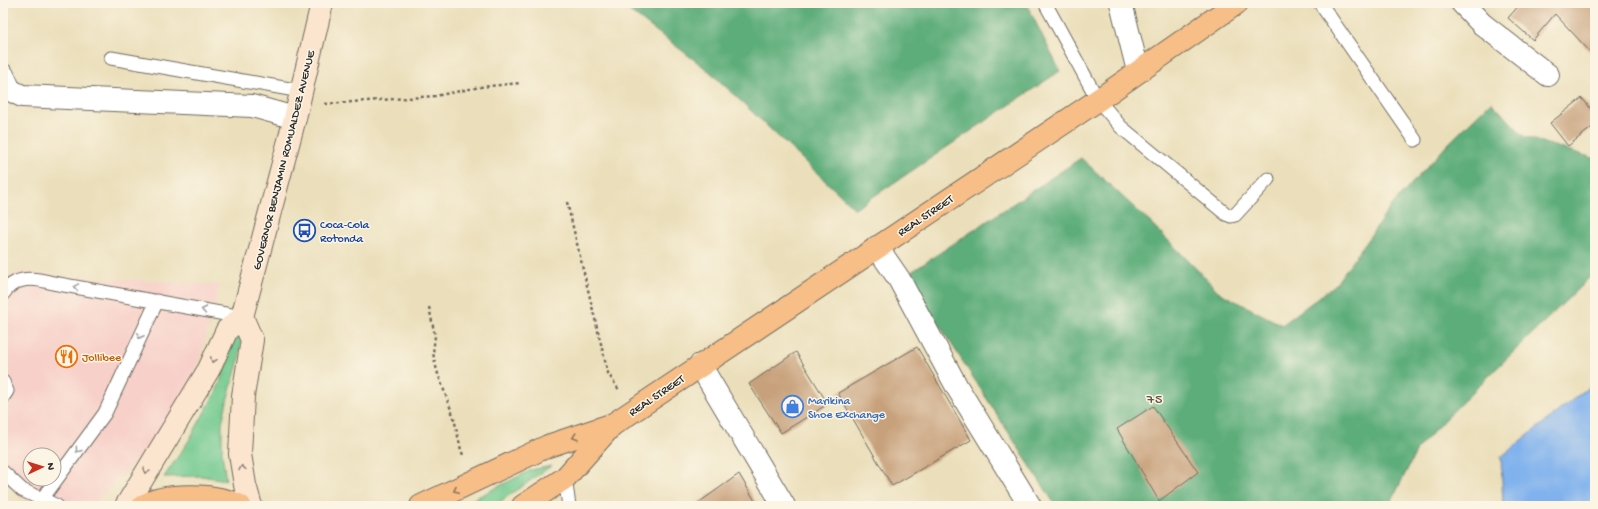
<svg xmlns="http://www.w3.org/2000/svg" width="1598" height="509" viewBox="0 0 1598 509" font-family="'Gochi Hand',sans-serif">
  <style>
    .built { fill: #f7d0c9; fill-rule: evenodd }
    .green { fill: #72c98f; stroke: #4e7a5d }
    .forest { fill: #5dad7a; stroke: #446c52 }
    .water { fill: #81b2ed; stroke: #566e8c }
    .building { fill: #c7a17c }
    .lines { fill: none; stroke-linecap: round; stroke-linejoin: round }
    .service-casing { stroke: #6e6a5d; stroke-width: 15 }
    .minor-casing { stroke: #6e6a5d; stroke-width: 24 }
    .secondary-casing { stroke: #6e6a5d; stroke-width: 24 }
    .primary-casing { stroke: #6e6a5d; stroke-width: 24 }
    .path { stroke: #6e6a5d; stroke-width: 2.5; stroke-dasharray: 3 3; stroke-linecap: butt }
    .service { stroke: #fff; stroke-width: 13 }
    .minor { stroke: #fff; stroke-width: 22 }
    .secondary { stroke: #fce5cf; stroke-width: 22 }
    .primary { stroke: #f7be87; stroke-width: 22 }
    .oneway { stroke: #a0a0a0 }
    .oneway2 { stroke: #94887d }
    .oneway3 { stroke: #917459 }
    .labels { text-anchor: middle; stroke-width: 3; stroke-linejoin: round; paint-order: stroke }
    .street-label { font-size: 12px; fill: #2b2b2b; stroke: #fcf5e5 }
    .transit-label { font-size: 12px; fill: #164399; stroke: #fcf5e5; text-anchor: start }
    .food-label { font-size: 12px; fill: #c56008; stroke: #fcf5e5; text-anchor: start }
    .shop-label { font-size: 12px; fill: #366cbe; stroke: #fcf5e5; text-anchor: start }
    .quarter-label { font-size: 14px; letter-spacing: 1px; fill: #625447; stroke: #fcf5e5 }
  </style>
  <rect width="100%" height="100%" fill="#fcf5e5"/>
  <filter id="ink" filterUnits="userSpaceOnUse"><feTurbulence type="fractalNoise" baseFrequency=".025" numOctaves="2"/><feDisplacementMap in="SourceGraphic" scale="8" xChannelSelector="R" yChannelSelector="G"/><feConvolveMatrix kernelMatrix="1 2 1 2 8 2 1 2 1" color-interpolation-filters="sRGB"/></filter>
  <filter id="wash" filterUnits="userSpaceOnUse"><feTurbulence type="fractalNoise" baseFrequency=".012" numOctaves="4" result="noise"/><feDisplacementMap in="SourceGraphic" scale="16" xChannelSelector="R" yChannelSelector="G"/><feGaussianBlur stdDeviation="0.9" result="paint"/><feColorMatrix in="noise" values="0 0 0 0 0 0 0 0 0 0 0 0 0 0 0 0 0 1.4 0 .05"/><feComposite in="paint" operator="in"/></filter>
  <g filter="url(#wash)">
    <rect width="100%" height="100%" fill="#ebdfbb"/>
    <path class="built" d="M22,272L62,276L220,285L197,368L169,417L127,471L91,506H41L21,497L3,479V279ZM30,455H54V479H30Z"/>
    <g class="green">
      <path d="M242,333L239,360L228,397L222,423V454L226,480L202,476L164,477L188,442L218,388L233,341Z"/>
      <path d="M551,466L494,506H460L531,470Z"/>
    </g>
    <g class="forest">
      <path d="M619,3H1026L1060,71L855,209L709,71Z"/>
      <path d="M1491,102L1525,137L1593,158L1595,157V272L1444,420L1418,448L1389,506H1056L907,275L1081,158L1155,227L1220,293L1282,325L1335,285L1393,204L1450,142Z"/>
    </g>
    <path class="water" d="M1595,382V506H1503L1501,457Z"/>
    <g id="blocks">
      <g class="building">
        <path d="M1521,3H1595V57L1555,14L1533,40L1508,18Z"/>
        <path d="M1582,98L1595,114V125L1568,146L1550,123Z"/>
        <path d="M917,347L971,440L892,486L838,393Z"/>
        <path d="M796,352L828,404L781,433L749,384Z"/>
        <path d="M1153,406L1198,472L1159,501L1117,429Z"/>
        <path d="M739,474L758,506H694Z"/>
      </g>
    </g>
  </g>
  <g filter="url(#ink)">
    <use href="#blocks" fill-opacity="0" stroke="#6e6a5d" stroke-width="1"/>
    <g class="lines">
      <defs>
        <g id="service">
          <path d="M1045,3L1098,100L1121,127L1226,214L1231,216L1235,215L1268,179"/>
          <path d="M1320,3L1415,140"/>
          <path d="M111,58L301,91"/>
          <path d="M3,294C15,275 35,278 53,283L242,317"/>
          <path d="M3,382L7,391L3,397"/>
          <path d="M3,472L22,490L57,506"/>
          <path d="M565,478L569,506"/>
          <path d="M42,499L105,413L157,301"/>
        </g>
        <g id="minor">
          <path d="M1121,3L1138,71"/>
          <path d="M1462,3L1482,24L1548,75"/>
          <path d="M3,75L10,90L22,96L252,106L295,118"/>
          <path d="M877,247L899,279L957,387L1030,506"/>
          <path d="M700,365L784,506"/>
        </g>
        <g id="secondary">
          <path d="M242,317L252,340L243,396L240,454L245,485L251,506"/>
          <path d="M126,506L209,369L227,330L242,317L295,118L322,3"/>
        </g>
        <g id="primary">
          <path d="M143,506C165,492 218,494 240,506"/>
          <path d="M421,506L548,446L611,425"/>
          <path d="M523,506L565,478L612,425L1098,100L1237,3"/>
        </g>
      </defs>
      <use href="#service" class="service-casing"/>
      <use href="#minor" class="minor-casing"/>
      <use href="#secondary" class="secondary-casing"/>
      <use href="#primary" class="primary-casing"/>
      <g class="path">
        <path d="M325,104L435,96L480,87L520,83"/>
        <path d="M567,202L608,373L619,390"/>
        <path d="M429,307L435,336L433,353L437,371L454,418L461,450L464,457"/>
      </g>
      <use href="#service" class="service"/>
      <use href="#minor" class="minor"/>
      <use href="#secondary" class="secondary"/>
      <use href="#primary" class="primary"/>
    </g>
    <defs><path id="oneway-chevron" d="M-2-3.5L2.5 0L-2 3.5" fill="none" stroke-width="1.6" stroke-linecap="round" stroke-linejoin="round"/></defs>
    <g class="oneway">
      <use href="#oneway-chevron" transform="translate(76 287) rotate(-171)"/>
      <use href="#oneway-chevron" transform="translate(204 310) rotate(-169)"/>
      <use href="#oneway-chevron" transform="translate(140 336) rotate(115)"/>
      <use href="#oneway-chevron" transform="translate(78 450) rotate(126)"/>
    </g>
    <g class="oneway2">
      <use href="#oneway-chevron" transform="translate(213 360) rotate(115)"/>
      <use href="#oneway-chevron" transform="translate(242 468) rotate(-100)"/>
      <use href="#oneway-chevron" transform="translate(146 471) rotate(120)"/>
    </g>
    <g class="oneway3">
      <use href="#oneway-chevron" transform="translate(575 437) rotate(161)"/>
      <use href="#oneway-chevron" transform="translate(456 490) rotate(155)"/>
    </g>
  </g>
  <defs>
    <symbol id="bus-ring" viewBox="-11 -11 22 22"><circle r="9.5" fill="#fcf5e5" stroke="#1a4fb4" stroke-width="1.5"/><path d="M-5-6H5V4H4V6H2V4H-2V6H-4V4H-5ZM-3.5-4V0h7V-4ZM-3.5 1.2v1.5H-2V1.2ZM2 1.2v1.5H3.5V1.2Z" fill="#1a4fb4"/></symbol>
    <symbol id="restaurant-ring" viewBox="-11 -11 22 22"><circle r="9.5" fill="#fcf5e5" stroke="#e8710a" stroke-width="1.5"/><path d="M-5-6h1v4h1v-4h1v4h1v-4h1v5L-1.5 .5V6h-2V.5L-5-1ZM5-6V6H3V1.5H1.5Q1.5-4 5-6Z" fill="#e8710a"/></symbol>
    <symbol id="shop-ring" viewBox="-11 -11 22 22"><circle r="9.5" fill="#fcf5e5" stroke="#3f7fe0" stroke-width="1.5"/><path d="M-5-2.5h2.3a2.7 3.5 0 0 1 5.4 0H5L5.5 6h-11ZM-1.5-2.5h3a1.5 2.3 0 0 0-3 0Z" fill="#3f7fe0"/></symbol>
  </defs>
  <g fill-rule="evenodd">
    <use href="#bus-ring" x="292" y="218" width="25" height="25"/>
    <use href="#restaurant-ring" x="54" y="344" width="25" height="25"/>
    <use href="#shop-ring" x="780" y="394" width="25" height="25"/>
  </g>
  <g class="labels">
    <g class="street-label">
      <text transform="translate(283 160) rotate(-76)" y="4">GOVERNOR BENJAMIN ROMUALDEZ AVENUE</text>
      <text transform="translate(925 215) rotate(-34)" y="4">REAL STREET</text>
      <text transform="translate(656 395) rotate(-34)" y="4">REAL STREET</text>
    </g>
    <g class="transit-label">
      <text x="320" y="228">Coca-Cola<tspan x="320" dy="14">Rotonda</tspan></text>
    </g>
    <g class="food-label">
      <text x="82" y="361">Jollibee</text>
    </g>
    <g class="shop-label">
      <text x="808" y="404">Marikina<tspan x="808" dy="14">Shoe Exchange</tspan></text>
    </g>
    <g class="quarter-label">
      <text x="1155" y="403">75</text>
    </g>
  </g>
  <rect width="1598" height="509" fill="none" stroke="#fcf5e5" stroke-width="16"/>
  <g transform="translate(42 467) rotate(86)"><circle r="19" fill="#fcf5e5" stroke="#a8a49b"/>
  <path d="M0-3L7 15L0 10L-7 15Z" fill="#c8321e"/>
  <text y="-6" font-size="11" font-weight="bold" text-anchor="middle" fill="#2b2b2b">N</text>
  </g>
</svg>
